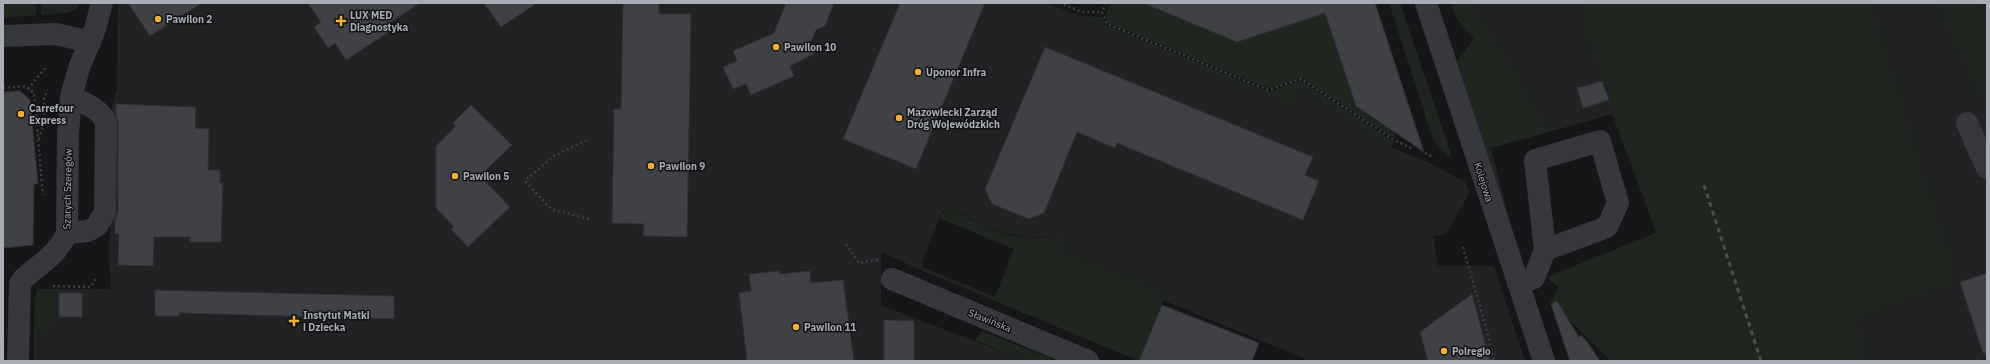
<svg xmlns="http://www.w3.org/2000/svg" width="1990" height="364" viewBox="0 0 1990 364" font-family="'IBM Plex Sans',sans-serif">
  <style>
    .built { fill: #222225 }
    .green { fill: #1e261f }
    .building { fill: #404145; stroke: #303034 }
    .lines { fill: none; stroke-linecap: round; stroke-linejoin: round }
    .path { stroke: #3d3f44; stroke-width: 2.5; stroke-dasharray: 2 3; stroke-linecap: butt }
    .minor { stroke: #37383d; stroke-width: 22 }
    .rail { stroke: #4a4c52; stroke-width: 3; stroke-dasharray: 5 4; stroke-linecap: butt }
    .poi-dot { fill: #f2b134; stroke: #111113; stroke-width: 1.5 }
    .labels { text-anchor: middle; stroke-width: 3; stroke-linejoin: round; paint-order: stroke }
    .poi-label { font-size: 10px; font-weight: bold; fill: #a8adb8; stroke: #111113; text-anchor: start }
    .street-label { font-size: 10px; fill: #a8adb8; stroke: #111113 }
  </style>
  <rect width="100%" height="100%" fill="#161618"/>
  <g class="built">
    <path d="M118,3H1046L1292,106L1300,88L1386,145L1427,162L1466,182L1469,193L1454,220L1446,234L1433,236L1438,266H1494L1525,361H1310L1163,300L1164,291L1064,251L1070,238L1047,236L1031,238L1007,234L986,227L953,208L943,210L939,218L923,260L921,270L881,252V305L1026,361H34V309L37,289H111L109,258L112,106L117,88Z"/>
    <path d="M1451,3H1579L1584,27L1613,114L1491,148L1474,39L1456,18Z"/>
    <path d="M1873,3H1987V361H1869L1859,318L1960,282Z"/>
  </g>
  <g class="green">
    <path d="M3,3H36V15L3,18Z"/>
    <path d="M41,3H79L77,9L68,13L41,15Z"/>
    <path d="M1046,3L1082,16L1103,17L1105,25L1110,27L1268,92L1301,81L1394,142L1392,147L1386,145L1300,88L1292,106Z"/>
    <path d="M1110,3H1142L1237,42L1325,13L1356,106L1395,132L1394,138L1302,78L1268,88L1108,23L1106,13Z"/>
    <path d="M1389,3H1400L1451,154L1449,157L1438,147L1433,139Z"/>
    <path d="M1451,3H1468L1473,6L1489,28L1551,131L1491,148L1514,240L1457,60L1474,39L1456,18Z"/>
    <path d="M1579,3H1873L1960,282L1859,318L1869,361H1611L1563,314L1550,305L1558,287L1547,277L1656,233C1631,158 1594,80 1579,3Z"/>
    <path d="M1938,3H1979L1987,26V114L1947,27Z"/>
    <path d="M948,207L953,208C976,224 1002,237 1031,238C1042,239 1054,235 1065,236L1070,238L1064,251L1165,291L1162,305L1139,361L921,270L922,267L995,297L1014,249L939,218Z"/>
    <path d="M37,289H59V317H53L52,333H34V309Z"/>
    <path d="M982,331L1050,358L1051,360L1026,361L975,340Z"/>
  </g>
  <g class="building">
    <path d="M128,3H202L150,36Z"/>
    <path d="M308,3H420L388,24L392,30L346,60L335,43L328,48L314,27L321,22Z"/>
    <path d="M484,3H537L501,27Z"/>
    <path d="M623,3H659V14H691L687,237L643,236L644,224L612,223L614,109H621Z"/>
    <path d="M786,3H834L825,26L816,30L810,44L814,54L790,66L794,76L751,95L746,84L733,89L723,67L737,61L733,51L774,33Z"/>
    <path d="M900,3H985L916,169L843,139Z"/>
    <path d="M1143,3H1375L1424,152L1356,106L1325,13L1237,42Z"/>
    <path d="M1045,47L1313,157L1305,175L1319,181L1303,220L1117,143L1115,148L1077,132L1044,213L1029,219L992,204L985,189Z"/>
    <path d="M1602,81L1609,100L1583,108L1577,88Z"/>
    <path d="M20,91L30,100L38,184H34L33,245L3,248V92Z"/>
    <path d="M116,104L196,107L195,128L209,129L208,170H220V183H223L221,242H190V237H154L153,266L118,265L119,234H115V220L118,212V122L116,115Z"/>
    <path d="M471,105L512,145L480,176L510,207L468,247L451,229L454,227L436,208V146L456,126L453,123Z"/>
    <path d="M779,271L780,274L810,271L811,283L843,280L854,361H747L739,293L751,291L749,274Z"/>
    <path d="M1987,273V353H1983L1960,282Z"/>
    <path d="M155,290L394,296V319L179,313V316H155Z"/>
    <rect x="59" y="293" width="23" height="24"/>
    <path d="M1472,294L1490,361H1428L1420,332Z"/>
    <path d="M1557,301L1579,337L1581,335L1588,343L1600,361H1570L1551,304Z"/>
    <path d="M1162,305L1259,343L1252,361H1139Z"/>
    <path d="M884,320L914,321V361H884Z"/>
  </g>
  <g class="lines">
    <g class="path">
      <path d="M1059,3L1083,12H1102"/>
      <path d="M1106,3L1102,12L1107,24L1268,90L1301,79L1394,140L1411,148"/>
      <path d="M3,88L25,86L34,93L43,195"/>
      <path d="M28,89L47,66"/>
      <path d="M39,139L44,122V97L48,90"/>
      <path d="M1425,153L1433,157"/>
      <path d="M589,219L551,209L525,181L554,156L589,139"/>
      <path d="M846,244L859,263L880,259"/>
      <path d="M1463,247L1485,324L1494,361"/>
      <path d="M53,286L91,287L96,277"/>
    </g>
    <g class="minor">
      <path d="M1426,3L1544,361"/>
      <path d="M3,36L56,34L90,42"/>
      <path d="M1967,123L1987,168"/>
      <path d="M67,233L88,231L97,226L105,212L106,122C99,108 85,103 71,97"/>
      <path d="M892,279L1088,361"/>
      <path d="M1518,283L1534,278L1545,250L1535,160L1600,141L1618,203L1607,227L1545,250"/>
      <path d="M18,361L20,284L23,279C40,264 58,254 67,233L68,134L71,97L79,68L95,29L102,3"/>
    </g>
    <path class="rail" d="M1704,185L1761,361"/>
  </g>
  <g class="poi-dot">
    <circle cx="158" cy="19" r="4"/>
    <path d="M339 15h4v4h4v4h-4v4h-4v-4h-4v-4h4z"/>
    <circle cx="776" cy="47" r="4"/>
    <circle cx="918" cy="72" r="4"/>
    <circle cx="21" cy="114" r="4"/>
    <circle cx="899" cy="118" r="4"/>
    <circle cx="651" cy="166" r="4"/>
    <circle cx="455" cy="176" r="4"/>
    <path d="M292 315h4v4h4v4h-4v4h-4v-4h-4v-4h4z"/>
    <circle cx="796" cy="327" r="4"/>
    <circle cx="1444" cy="351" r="4"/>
  </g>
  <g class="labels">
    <g class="poi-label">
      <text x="350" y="19">LUX MED<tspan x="350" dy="12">Diagnostyka</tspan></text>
      <text x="166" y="23">Pawilon 2</text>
      <text x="784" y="51">Pawilon 10</text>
      <text x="926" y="76">Uponor Infra</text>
      <text x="29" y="112">Carrefour<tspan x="29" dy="12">Express</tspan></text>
      <text x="907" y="116">Mazowiecki Zarząd<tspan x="907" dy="12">Dróg Wojewódzkich</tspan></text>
      <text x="659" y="170">Pawilon 9</text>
      <text x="463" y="180">Pawilon 5</text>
      <text x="303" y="319">Instytut Matki<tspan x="303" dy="12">i Dziecka</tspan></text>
      <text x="804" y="331">Pawilon 11</text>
      <text x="1452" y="355">Polregio</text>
    </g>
    <g class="street-label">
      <text transform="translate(1484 182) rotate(72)" y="4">Kolejowa</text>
      <text transform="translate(67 189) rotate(-89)" y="4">Szarych Szeregów</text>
      <text transform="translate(990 320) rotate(22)" y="4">Sławińska</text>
    </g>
  </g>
  <rect width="1990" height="364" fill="none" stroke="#a8adb8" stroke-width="8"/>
</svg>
